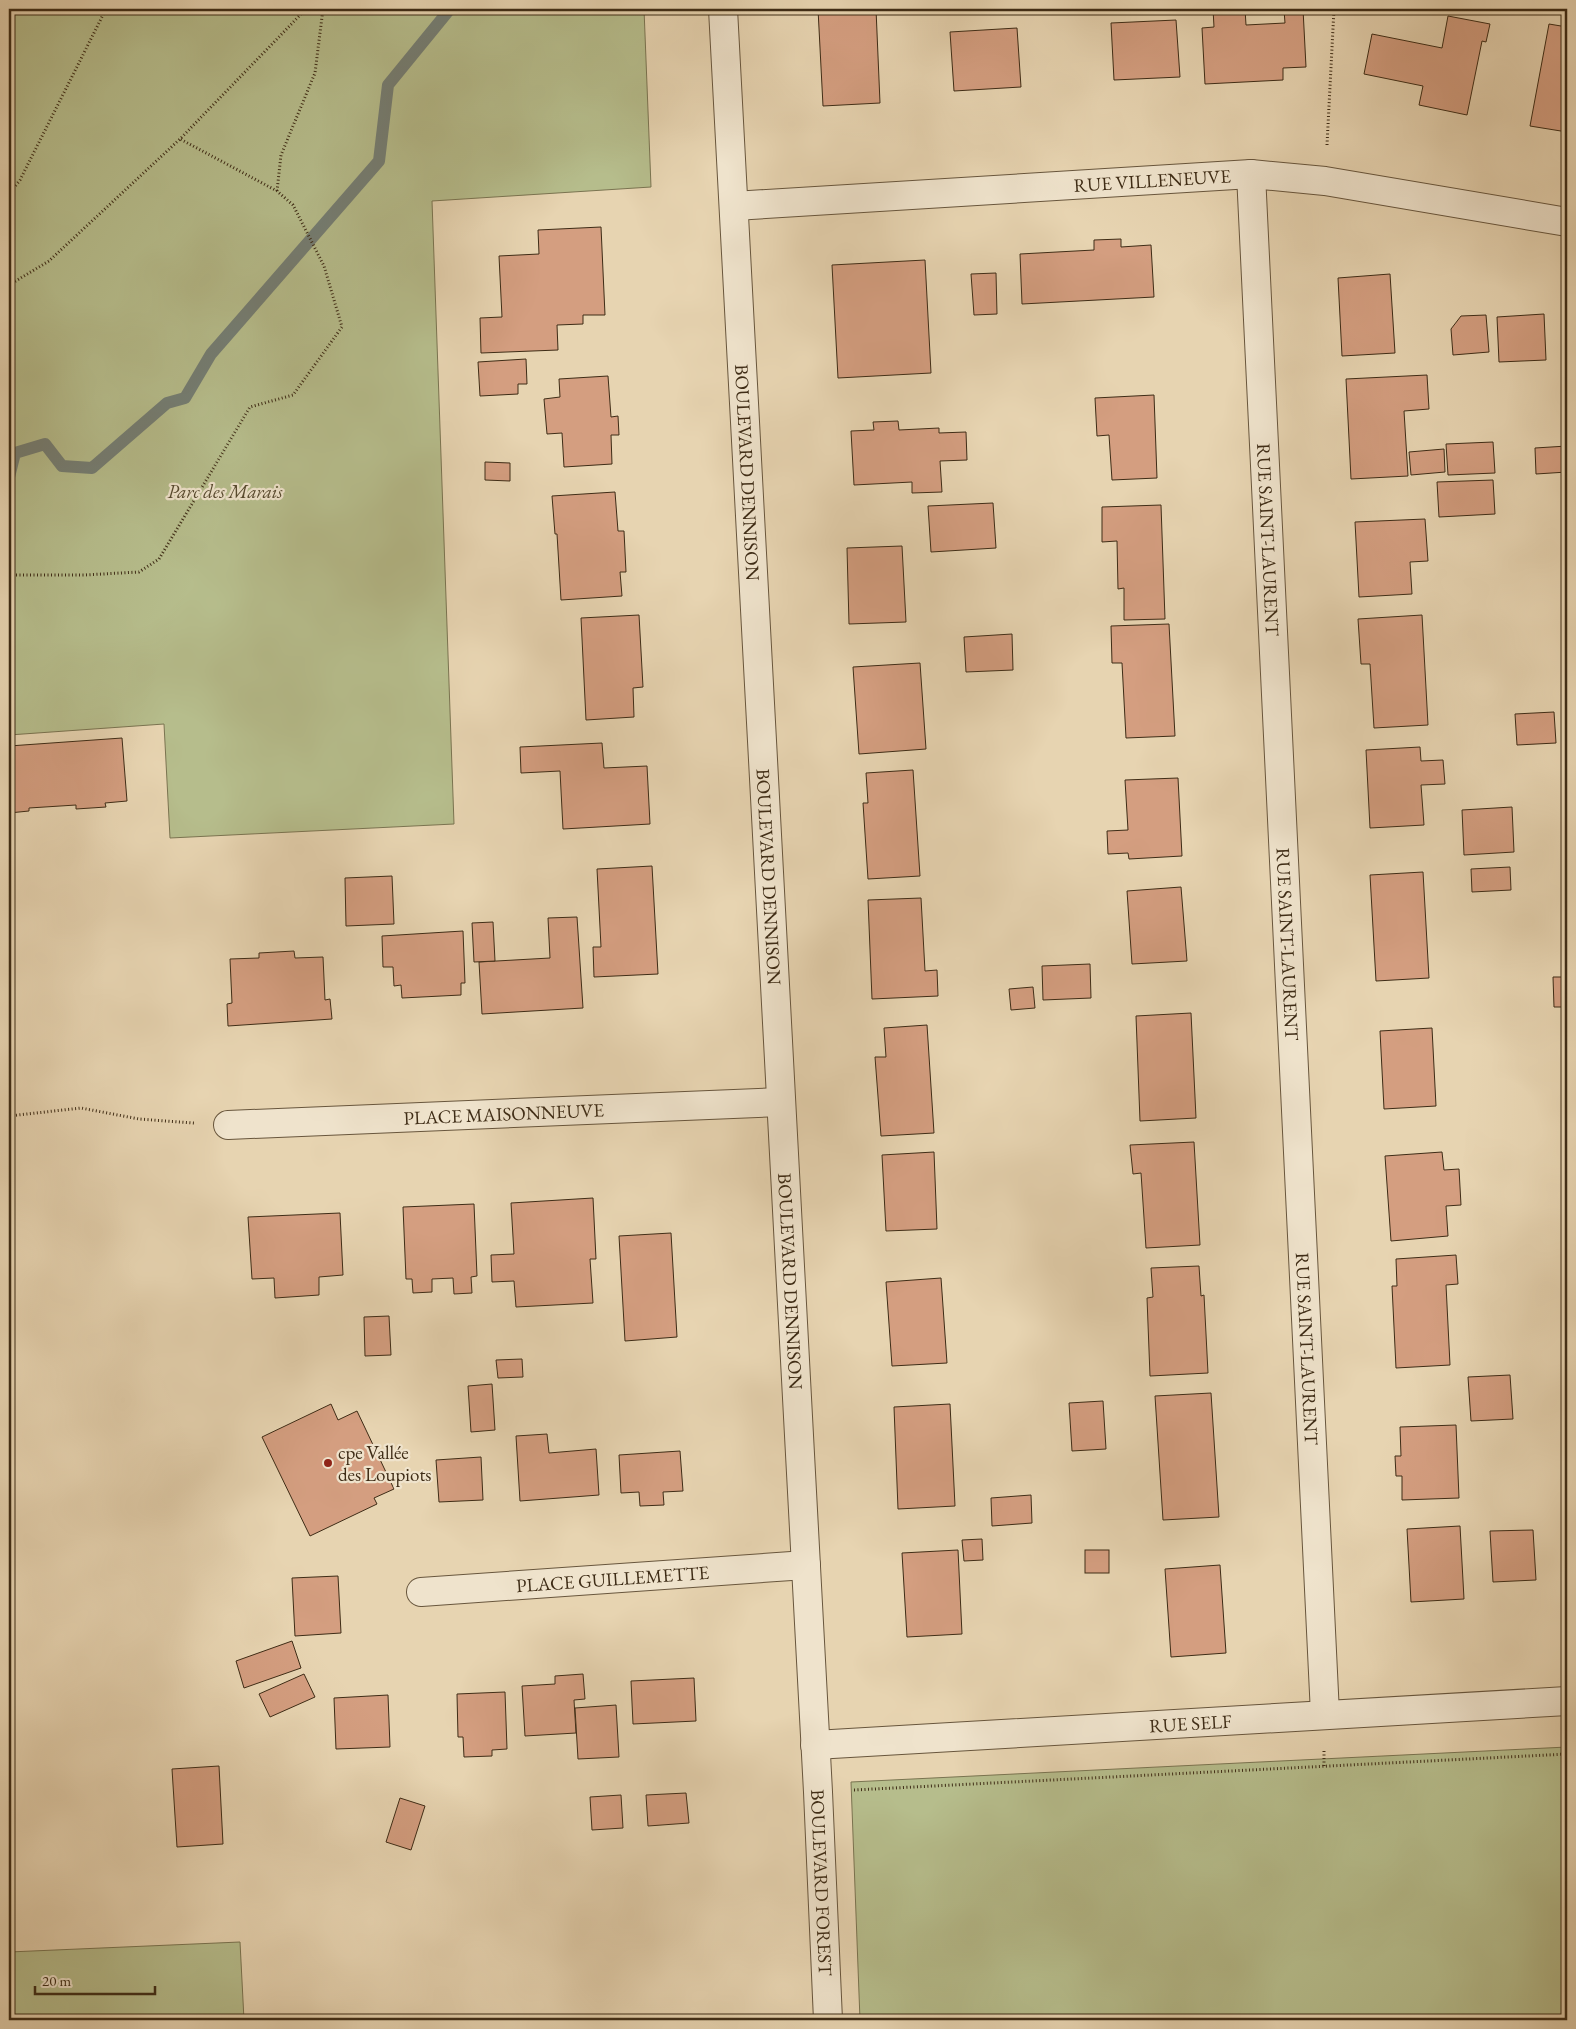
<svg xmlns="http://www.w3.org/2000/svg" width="1576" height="2029" viewBox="0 0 1576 2029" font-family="'EB Garamond',serif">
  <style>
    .green { fill: #b6bd8c; stroke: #7a7451 }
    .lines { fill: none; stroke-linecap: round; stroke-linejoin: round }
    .stream { stroke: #757f75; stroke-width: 12 }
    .building { fill: #d49e80; stroke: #3e2c16 }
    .minor-casing { stroke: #68563d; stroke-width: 30 }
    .tertiary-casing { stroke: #68563d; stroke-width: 30 }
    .path { stroke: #3e2c16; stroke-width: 3; stroke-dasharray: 1 2.5; stroke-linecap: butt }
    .minor { stroke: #efe3cc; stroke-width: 28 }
    .tertiary { stroke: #efe3cc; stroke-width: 28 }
    .poi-dot { fill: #8f2418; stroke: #efe3cc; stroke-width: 2 }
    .labels { text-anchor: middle; stroke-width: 4.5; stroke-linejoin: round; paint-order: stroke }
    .street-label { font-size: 19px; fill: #3e2c16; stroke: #efe3cc }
    .park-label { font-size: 19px; font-style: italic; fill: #56492e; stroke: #efe3cc }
    .poi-label { font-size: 19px; fill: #3e2c16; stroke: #efe3cc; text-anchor: start }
  </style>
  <rect width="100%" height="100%" fill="#e7d4b1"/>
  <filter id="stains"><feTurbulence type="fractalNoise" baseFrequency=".004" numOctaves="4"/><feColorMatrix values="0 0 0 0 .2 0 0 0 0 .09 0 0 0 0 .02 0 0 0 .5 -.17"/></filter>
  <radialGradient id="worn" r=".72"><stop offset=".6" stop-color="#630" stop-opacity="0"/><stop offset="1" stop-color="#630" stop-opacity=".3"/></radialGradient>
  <g class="green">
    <path d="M9,9H644L651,187L432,201L454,824L170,838L164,724L9,735Z"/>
    <path d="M1567,1747V2020H860L851,1782Z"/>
    <path d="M240,1942L244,2020H9V1952Z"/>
  </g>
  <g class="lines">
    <path class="stream" d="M9,477L15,453L45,444L62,466L92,468L167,403L185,398L211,354L379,161L388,85L450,9"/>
  </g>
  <g class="building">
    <path d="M818,9H876L880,103L823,106Z"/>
    <path d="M1213,9H1245L1246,25L1285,23L1284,10L1303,9L1306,67L1283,68V80L1205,84L1202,28L1214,27Z"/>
    <path d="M1448,16L1490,24L1486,42L1482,41L1467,115L1419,105L1423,86L1364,74L1372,34L1442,48Z"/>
    <path d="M1176,20L1180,77L1114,80L1111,23Z"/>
    <path d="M1549,24L1567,27V132L1530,126Z"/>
    <path d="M1017,28L1021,87L954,91L950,32Z"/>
    <path d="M601,227L605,315H583V324L557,325L558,350L481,353L480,318L502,317L499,256L539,254L538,230Z"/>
    <path d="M1121,239V247L1151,245L1154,297L1022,304L1020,254L1094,250V240Z"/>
    <path d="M925,260L931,373L838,378L832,265Z"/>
    <path d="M996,273L997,314L974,315L971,274Z"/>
    <path d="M1390,274L1395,353L1342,356L1338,278Z"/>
    <path d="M1544,314L1546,360L1499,362L1497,317Z"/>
    <path d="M1486,315L1489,352L1453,355L1451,329L1461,316Z"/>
    <path d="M526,359L527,384H518V394L480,396L478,362Z"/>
    <path d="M1427,375L1429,409L1404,411L1408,476L1351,479L1346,379Z"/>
    <path d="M608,376L611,417L618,416L619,435H611L612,464L564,467L562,433L547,434L544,399L560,397L559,379Z"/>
    <path d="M1154,395L1157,478L1112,480L1109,435L1097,436L1095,398Z"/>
    <path d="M898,421L899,430L939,428V433L966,432L967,460L940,461L942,492L912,493V482L854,485L851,431L874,430L873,422Z"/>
    <path d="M1493,442L1495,473L1448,475L1446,444Z"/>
    <path d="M1567,446V472L1536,474L1535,448Z"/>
    <path d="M1444,449L1445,472L1411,475L1409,452Z"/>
    <path d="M485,462L510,463V481L485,480Z"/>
    <path d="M1493,480L1495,514L1439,517L1437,482Z"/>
    <path d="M615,492L618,531H624L626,572H620L622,596L561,600L557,534H555L552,496Z"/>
    <path d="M993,503L996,548L931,552L928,506Z"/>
    <path d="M1161,505L1165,619L1124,620V588L1118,589L1117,541L1102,542V507Z"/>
    <path d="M1425,519L1428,561L1410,562L1412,594L1359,597L1355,522Z"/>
    <path d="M902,546L906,622L849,624L847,548Z"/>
    <path d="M639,615L643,687L633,688L634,717L586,720L581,618Z"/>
    <path d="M1422,615L1428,725L1374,728L1370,664H1361L1358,619Z"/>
    <path d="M1169,624L1175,736L1126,738L1122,663H1112L1111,626Z"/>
    <path d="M1012,634L1013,670L966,672L964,637Z"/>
    <path d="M920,663L926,749L859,754L853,667Z"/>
    <path d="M1554,712L1556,743L1517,745L1515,714Z"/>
    <path d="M122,738L127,801L105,803L106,807L76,809V805L29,808V811L9,813V746Z"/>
    <path d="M602,743L604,768L647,766L650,824L563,829L560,771L521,773L520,747Z"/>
    <path d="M1420,747L1421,761L1443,760L1445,784L1421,785L1424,825L1370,828L1366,750Z"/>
    <path d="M913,770L920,876L868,879L863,803H868L866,773Z"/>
    <path d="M1178,778L1182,856L1129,859L1128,853L1108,854L1107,831L1128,830L1125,780Z"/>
    <path d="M1512,807L1514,852L1464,855L1462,810Z"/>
    <path d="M652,866L658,974L594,977L593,947H601L597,869Z"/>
    <path d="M1510,867L1511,890L1472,892L1471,869Z"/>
    <path d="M1423,872L1429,978L1376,981L1370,875Z"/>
    <path d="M392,876L394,924L346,926L345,878Z"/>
    <path d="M1181,887L1187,961L1132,964L1127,891Z"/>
    <path d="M921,898L925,971L937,970L938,996L872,999L868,900Z"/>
    <path d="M577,917L583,1008L482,1014L479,962L550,958L548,918Z"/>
    <path d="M493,922L495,961L474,962L472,923Z"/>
    <path d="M463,931L465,983H461V995L402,998L401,985L394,986L393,967H383L382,936Z"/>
    <path d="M294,951L295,958L323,957L325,1000L330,999L332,1019L228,1026L227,1004L232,1003L230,959L259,958V953Z"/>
    <path d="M1090,964L1091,998L1043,1000L1042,966Z"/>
    <path d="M1553,977H1567V1007H1554Z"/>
    <path d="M1033,987L1035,1008L1011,1010L1009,989Z"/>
    <path d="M1191,1013L1196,1118L1140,1121L1136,1016Z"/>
    <path d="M927,1025L934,1133L881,1136L875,1057H886L884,1028Z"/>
    <path d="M1432,1028L1436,1106L1384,1109L1380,1031Z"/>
    <path d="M1194,1142L1200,1245L1146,1248L1141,1173L1133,1174L1130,1145Z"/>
    <path d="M934,1152L937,1229L886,1231L882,1155Z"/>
    <path d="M1442,1152L1444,1170L1459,1169L1461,1205L1446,1206L1448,1236L1391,1241L1385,1156Z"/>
    <path d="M593,1198L596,1259H590L593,1303L516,1307L514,1281L492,1282L491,1255L514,1254L511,1203Z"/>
    <path d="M474,1204L477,1276L471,1277L472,1293L454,1294L453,1278L432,1279V1292L413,1293L412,1279H406L403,1207Z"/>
    <path d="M340,1213L343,1275L319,1277V1295L275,1298L274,1278L252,1279L248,1217Z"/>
    <path d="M671,1233L677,1337L625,1341L619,1236Z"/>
    <path d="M1456,1255L1458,1284L1446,1285L1450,1365L1396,1368L1392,1286H1397L1396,1259Z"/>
    <path d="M1199,1266L1201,1296L1204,1295L1208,1373L1150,1376L1147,1298L1153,1297L1151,1268Z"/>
    <path d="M941,1278L947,1363L892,1366L886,1282Z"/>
    <path d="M389,1316L391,1355L365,1356L364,1317Z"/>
    <path d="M522,1359L523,1377L498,1378L496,1360Z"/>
    <path d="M1510,1375L1513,1419L1471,1421L1468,1377Z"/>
    <path d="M492,1384L495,1430L471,1432L468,1386Z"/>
    <path d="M1211,1393L1219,1517L1163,1520L1155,1396Z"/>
    <path d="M1103,1401L1106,1449L1072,1451L1069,1403Z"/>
    <path d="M331,1404L338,1420L357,1411L394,1489L374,1498L377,1504L310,1536L262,1437Z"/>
    <path d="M950,1404L955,1506L898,1509L894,1407Z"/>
    <path d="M1456,1425L1459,1498L1402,1500V1476H1396L1395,1456H1401L1400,1427Z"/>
    <path d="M547,1434L549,1453L596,1449L599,1495L520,1501L516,1436Z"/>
    <path d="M680,1451L683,1491L663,1492L664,1505L640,1506L639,1492L621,1493L619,1455Z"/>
    <path d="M481,1457L483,1500L439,1502L436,1460Z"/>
    <path d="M1031,1495L1032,1523L992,1526L991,1498Z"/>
    <path d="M1460,1526L1464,1599L1411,1602L1407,1529Z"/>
    <path d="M1533,1530L1536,1580L1493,1582L1490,1531Z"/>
    <path d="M982,1539L983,1560L964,1561L962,1540Z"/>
    <path d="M958,1550L962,1634L907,1637L902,1553Z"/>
    <rect x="1085" y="1550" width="24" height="23"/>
    <path d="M1220,1565L1226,1653L1171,1657L1165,1569Z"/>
    <path d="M338,1576L341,1633L295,1636L292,1578Z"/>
    <path d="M292,1641L301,1668L244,1688L236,1661Z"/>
    <path d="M304,1674L315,1697L270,1717L259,1694Z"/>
    <path d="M583,1674L585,1699L574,1700L576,1733L525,1736L522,1686L555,1684V1676Z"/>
    <path d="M694,1678L696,1721L633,1724L631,1681Z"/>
    <path d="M505,1692L507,1749L492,1750V1756L464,1757L463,1737H458L457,1694Z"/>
    <path d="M388,1695L390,1747L336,1749L334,1698Z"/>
    <path d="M616,1705L619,1757L578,1759L575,1708Z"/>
    <path d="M219,1766L223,1844L177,1847L172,1769Z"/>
    <path d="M686,1793L689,1823L648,1826L646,1795Z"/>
    <path d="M621,1795L623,1828L592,1830L590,1797Z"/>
    <path d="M400,1798L425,1806L411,1850L386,1842Z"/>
  </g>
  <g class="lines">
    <defs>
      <g id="minor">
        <path id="s1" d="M1251,174L1325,1714"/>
        <path id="s2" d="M734,206L1251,174L1325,181L1567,222"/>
        <path id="s3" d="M228,1125L781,1102"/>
        <path id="s4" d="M421,1592L806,1565"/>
        <path id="s5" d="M815,1745L1567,1701"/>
      </g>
      <g id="tertiary">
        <path id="s6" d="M723,9L818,1792L828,2020"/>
      </g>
    </defs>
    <use href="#minor" class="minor-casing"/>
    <use href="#tertiary" class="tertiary-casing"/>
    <g class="path">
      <path d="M1327,145L1334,9"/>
      <path d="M277,191L281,155L315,73L323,9"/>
      <path d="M9,194L20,180L106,9"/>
      <path d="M9,285L49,261L180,139L306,9"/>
      <path d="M9,575H84L139,572L159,559L250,407L293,395L342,327L324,266L293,205L277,191L180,139"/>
      <path d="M9,1116L81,1108L139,1119L194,1123"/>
      <path d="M1324,1766V1750"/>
      <path d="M854,1790L1567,1754"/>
    </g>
    <use href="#minor" class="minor"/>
    <use href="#tertiary" class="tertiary"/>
  </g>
  <circle class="poi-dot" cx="328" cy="1463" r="5"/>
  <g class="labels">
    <g class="street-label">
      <text dy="7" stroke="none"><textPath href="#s2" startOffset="419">RUE VILLENEUVE</textPath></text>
      <text dy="7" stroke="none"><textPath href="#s6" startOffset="464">BOULEVARD DENNISON</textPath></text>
      <text dy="7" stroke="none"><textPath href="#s1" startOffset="366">RUE SAINT-LAURENT</textPath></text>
      <text dy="7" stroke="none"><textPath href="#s6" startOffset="869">BOULEVARD DENNISON</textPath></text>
      <text dy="7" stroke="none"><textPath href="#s1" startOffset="771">RUE SAINT-LAURENT</textPath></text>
      <text dy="7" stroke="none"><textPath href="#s3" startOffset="276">PLACE MAISONNEUVE</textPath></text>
      <text dy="7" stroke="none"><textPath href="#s6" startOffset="1274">BOULEVARD DENNISON</textPath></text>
      <text dy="7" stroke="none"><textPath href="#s1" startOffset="1176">RUE SAINT-LAURENT</textPath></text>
      <text dy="7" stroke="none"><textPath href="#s4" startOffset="192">PLACE GUILLEMETTE</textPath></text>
      <text dy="7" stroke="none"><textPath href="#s5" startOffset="376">RUE SELF</textPath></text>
      <text dy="7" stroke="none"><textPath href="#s6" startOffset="1876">BOULEVARD FOREST</textPath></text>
    </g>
    <g class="park-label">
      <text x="225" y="498">Parc des Marais</text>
    </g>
    <g class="poi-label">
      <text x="338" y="1459">cpe Vallée<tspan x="338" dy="22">des Loupiots</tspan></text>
    </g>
  </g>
  <rect width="1576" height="2029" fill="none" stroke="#e7d4b1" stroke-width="30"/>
  <rect x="10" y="10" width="1556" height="2009" fill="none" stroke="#3e2c16" stroke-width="2.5"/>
  <rect x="15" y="15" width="1546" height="1999" fill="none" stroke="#3e2c16"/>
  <path d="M35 1986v8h120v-8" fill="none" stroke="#3e2c16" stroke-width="2.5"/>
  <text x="42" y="1986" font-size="15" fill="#3e2c16" stroke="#efe3cc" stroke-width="4" paint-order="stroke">20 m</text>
  <rect width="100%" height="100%" filter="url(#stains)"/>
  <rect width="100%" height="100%" fill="url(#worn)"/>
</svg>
